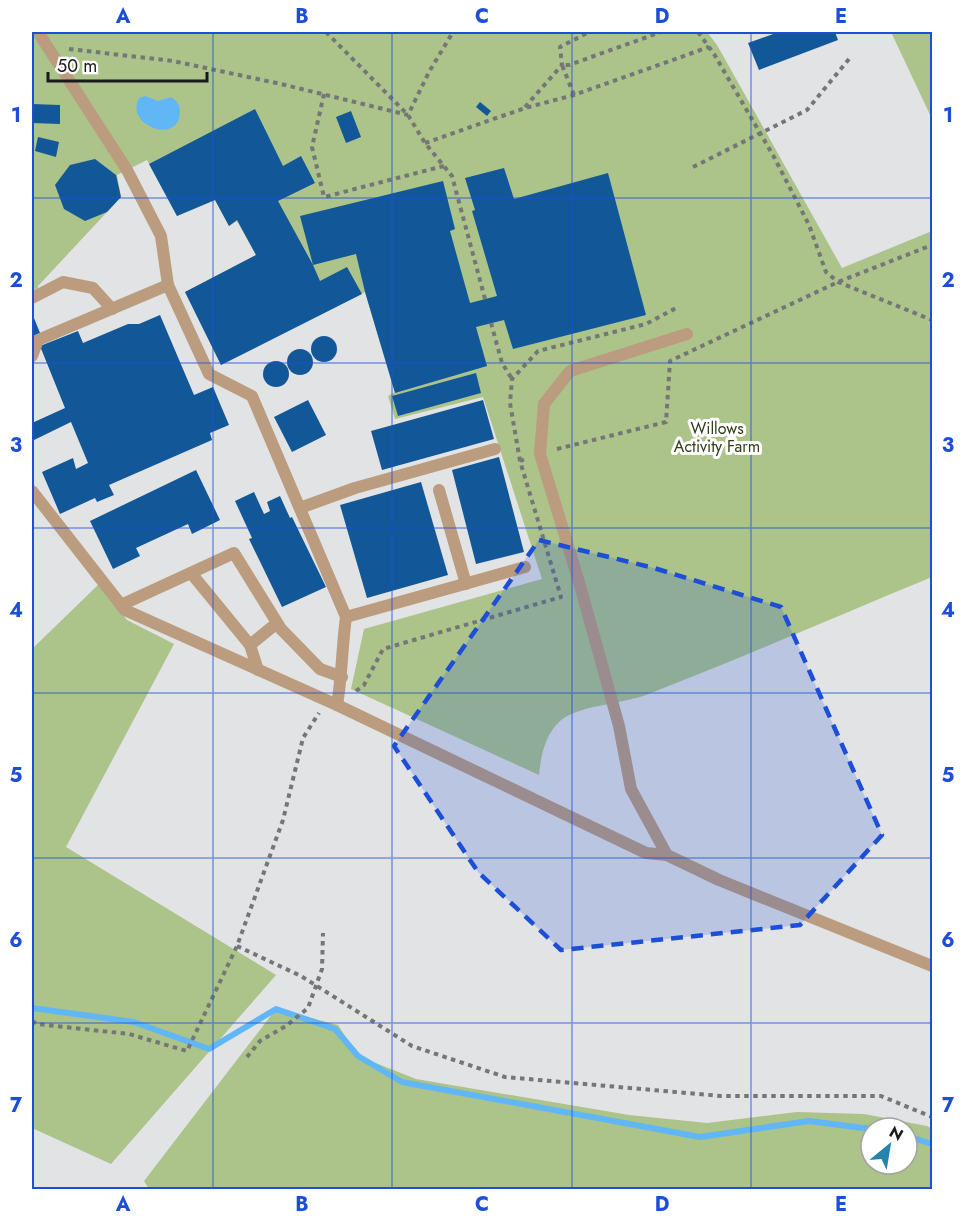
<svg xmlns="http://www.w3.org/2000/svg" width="964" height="1221" viewBox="0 0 964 1221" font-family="Jost,sans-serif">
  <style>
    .green { fill: #acc38a; fill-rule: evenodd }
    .water { fill: #61b7f6 }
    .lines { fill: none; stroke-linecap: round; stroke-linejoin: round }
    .stream { stroke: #61b7f6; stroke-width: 6 }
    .building { fill: #125898 }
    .path { stroke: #757677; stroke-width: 4; stroke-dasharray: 4.5 4.5; stroke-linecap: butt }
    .lane { stroke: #bb9c7e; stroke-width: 12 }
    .marked { fill: #1d4ed8; fill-opacity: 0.2; stroke: #1d4ed8; stroke-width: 4.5; stroke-dasharray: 12 8; stroke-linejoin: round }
    .grid { fill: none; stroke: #1d4ed8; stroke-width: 1.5; stroke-opacity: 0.55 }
    .labels { text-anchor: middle; stroke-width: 6; stroke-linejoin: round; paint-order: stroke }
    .park-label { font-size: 16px; fill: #2f3d17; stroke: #fff }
    .neatline { fill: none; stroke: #1d4ed8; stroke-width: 2 }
    .grid-label { font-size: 20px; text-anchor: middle; font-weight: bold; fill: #1d4ed8 }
  </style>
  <rect width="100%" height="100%" fill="#e1e3e4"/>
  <g class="green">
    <path d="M32,32H707L717,45L842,268L932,231V577C837,616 742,658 646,695C623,704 578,705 560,721C545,735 541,755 539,775L351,689L364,629L542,579L483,397L395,419L388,396L395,392L365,292L221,365L185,292L256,255L237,221L229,226L215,200L177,216L147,160L117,175L121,197L38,286V288L32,291Z"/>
    <path d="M891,32H932V119Z"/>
    <path d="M99,584L127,620L174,644L66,847L276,975L111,1164L32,1128V649Z"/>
    <path d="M276,1009L338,1025L358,1056L416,1079L629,1115L707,1123L797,1112L864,1114L927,1126L932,1129V1189H149L144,1181ZM871,1128H907V1164H871Z"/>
  </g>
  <path class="water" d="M145,96L158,101L171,97C177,101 180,105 180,112C179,146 124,125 139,98Z"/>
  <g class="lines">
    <g class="stream">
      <path d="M32,1008L134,1022L209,1049L276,1009L335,1029L358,1056L402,1082L700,1137L809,1121L871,1129"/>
      <path d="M907,1136L932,1144"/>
    </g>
  </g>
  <g class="building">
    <path d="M779,32H835L838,40L759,70L748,43Z"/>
    <path d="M480,102L491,111L487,116L476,107Z"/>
    <path d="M32,104L60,105V124L32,123Z"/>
    <path d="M255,109L283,166L301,156L315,183L278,201L313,265L300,216L443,181L455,229L450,231L470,303L497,296L472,211L475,210L465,178L504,168L514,199L608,173L646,315L513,349L504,320L476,327L487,366L395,393L365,292L356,254L313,265L320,281L347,267L362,294L221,365L185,292L256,255L237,220L229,226L215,200L177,216L149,164Z"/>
    <path d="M351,111L361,137L346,143L336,117Z"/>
    <path d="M38,137L59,142L56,157L35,151Z"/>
    <path d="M95,159L116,175L121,197L107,212L85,221L64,209L55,185L70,165Z"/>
    <path d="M32,313L40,333L32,337Z"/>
    <path d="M160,315L194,395L213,387L229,425L210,433L212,440L109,485L114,495L97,502L95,498L60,514L42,472L73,458L76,469L88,463L71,422L32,441V423L65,408L40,346L78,331L83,343L128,324H139Z"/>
    <circle cx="324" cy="349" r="13"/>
    <circle cx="300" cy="362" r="13"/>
    <circle cx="276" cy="374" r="13"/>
    <path d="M476,373L481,393L398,416L392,396Z"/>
    <path d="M308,400L326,435L292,452L274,417Z"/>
    <path d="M483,400L494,439L382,470L371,431Z"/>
    <path d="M499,457L524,552L476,564L452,470Z"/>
    <path d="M196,470L220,520L192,534L188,524L136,548L140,556L113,569L90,521Z"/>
    <path d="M421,482L448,575L367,598L340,505Z"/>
    <path d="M254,492L264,514L270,511L267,502L280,496L290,518L292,517L326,587L282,607L249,539L252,538L235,501Z"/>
  </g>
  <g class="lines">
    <g class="path">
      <path d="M326,32L408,115L425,143L452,176L485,299"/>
      <path d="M698,32L714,54L774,157L809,225L826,272L838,282L932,320"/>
      <path d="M69,49L173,61L281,84L408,115L429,72L453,32"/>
      <path d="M324,94L312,147L324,197L444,166"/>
      <path d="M574,95L562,65H569L661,32"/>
      <path d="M525,107L562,65L560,47L589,32"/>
      <path d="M425,143L525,108L574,95L709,47"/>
      <path d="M693,167L807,110L849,59"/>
      <path d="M491,323L502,363L512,379"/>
      <path d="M557,449L666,422L670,361L838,282L932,245"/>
      <path d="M520,461L510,403L512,379L538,351L646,324L678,307"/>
      <path d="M356,691L364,685L383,649L561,597L520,461L527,458"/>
      <path d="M237,946L301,976L412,1046L505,1077L721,1096H881L932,1117"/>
      <path d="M32,1021L37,1024L129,1034L187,1051L237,946L283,820L303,738L319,713"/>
      <path d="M247,1057L260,1041L286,1026L308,1008L322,969L323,933"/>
    </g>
    <g class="lane">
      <path d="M38,32L127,170L161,236L168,285L209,374L252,396L346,617C342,646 342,676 337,705"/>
      <path d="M32,298L63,282L93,288L112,309"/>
      <path d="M687,334L570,371L544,404L540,454L579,582L619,726L631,789L667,855L719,880L932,966"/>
      <path d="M32,356L38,340L168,285"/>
      <path d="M439,490L466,584"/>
      <path d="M32,491L125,610L337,705L646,853L667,855"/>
      <path d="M300,508L355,488L495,449"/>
      <path d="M191,573L250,645L258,670"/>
      <path d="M121,605L234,553L281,629L320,669L342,677"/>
      <path d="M346,617L525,567"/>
      <path d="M250,645L277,623"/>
    </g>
  </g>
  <path class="marked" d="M539,540L654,568L781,607L882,835L800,925L561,950L478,872L394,746Z"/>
  <path class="grid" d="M213,32V1190M392,32V1190M572,32V1190M751,32V1190M32,198H932M32,363H932M32,528H932M32,693H932M32,858H932M32,1023H932"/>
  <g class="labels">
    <g class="park-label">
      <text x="717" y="434">Willows<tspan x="717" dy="18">Activity Farm</tspan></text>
    </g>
  </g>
  <rect width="964" height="1221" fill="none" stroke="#ffffff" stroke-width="66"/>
  <g transform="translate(889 1146) rotate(30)"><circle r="28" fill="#ffffff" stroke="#a3a3a4" stroke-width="1.5"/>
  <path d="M0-4.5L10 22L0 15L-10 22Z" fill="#2682af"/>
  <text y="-9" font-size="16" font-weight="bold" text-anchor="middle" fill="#191a1b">N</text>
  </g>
  <path d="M48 72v9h159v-9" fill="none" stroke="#191a1b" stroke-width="3"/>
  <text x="57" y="72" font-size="18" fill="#191a1b" stroke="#ffffff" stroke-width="4.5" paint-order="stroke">50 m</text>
  <rect x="33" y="33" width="898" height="1155" class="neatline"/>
  <g class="grid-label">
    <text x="123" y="23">A</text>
    <text x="302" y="23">B</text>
    <text x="482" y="23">C</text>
    <text x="662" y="23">D</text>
    <text x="841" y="23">E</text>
    <text x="16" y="122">1</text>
    <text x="948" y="122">1</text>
    <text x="16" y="287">2</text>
    <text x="948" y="287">2</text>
    <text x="16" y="452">3</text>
    <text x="948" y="452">3</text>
    <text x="16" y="617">4</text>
    <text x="948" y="617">4</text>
    <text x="16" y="782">5</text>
    <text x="948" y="782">5</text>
    <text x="16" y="947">6</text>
    <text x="948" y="947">6</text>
    <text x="16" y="1112">7</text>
    <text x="948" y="1112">7</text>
    <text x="123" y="1211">A</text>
    <text x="302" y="1211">B</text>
    <text x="482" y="1211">C</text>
    <text x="662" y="1211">D</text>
    <text x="841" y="1211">E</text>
  </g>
</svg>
